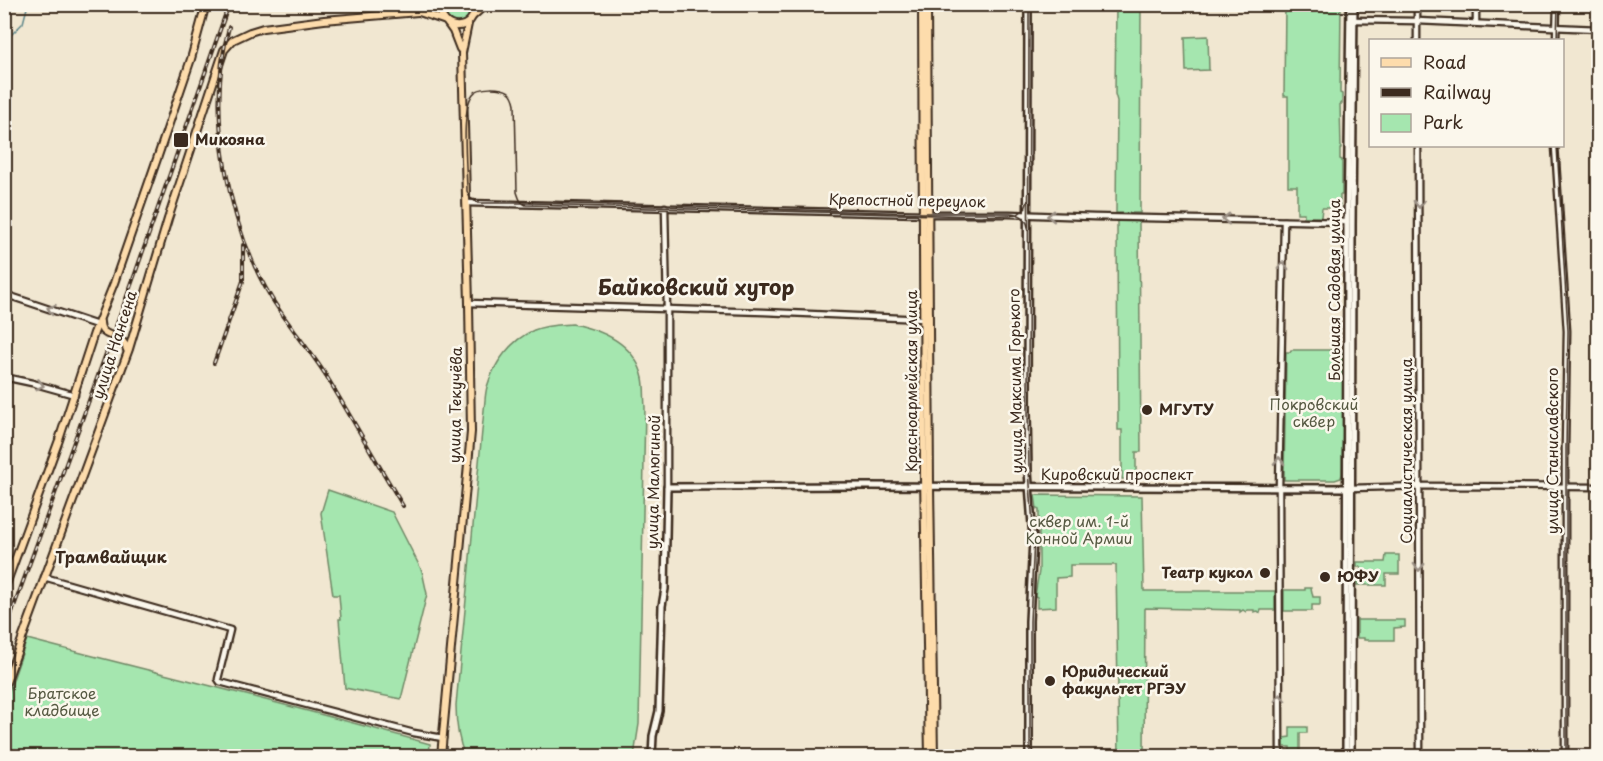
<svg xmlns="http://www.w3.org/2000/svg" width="1603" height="761" viewBox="0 0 1603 761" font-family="'Playpen Sans',sans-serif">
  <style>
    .green { fill: #a5e6af; stroke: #708866; stroke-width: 1.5 }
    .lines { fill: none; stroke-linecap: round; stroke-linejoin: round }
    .stream { stroke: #60888c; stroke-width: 1.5 }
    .tertiary-casing { stroke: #3b2a1e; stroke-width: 9 }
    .secondary-casing { stroke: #3b2a1e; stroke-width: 10 }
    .primary-casing { stroke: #3b2a1e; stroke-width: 10 }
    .tertiary { stroke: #fbf7ec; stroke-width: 4.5 }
    .secondary { stroke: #fbf7ec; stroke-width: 5 }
    .primary { stroke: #fddcac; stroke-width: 6 }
    .tram { stroke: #3b2a1e; stroke-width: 1.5 }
    .rail-casing { stroke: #3b2a1e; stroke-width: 4 }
    .rail { stroke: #fbf7ec; stroke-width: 1.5; stroke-dasharray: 4.5; stroke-linecap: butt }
    .oneway { stroke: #9b9085 }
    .poi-dot { fill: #3b2a1e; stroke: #fbf7ec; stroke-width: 2 }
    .labels { text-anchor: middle; stroke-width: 5; stroke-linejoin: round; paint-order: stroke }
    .poi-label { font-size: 15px; font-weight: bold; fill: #3b2a1e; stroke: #fbf7ec; text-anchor: start }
    .street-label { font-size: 15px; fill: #3b2a1e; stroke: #fbf7ec }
    .park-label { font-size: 15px; fill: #565942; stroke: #fbf7ec }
    .neighbourhood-label { font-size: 16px; font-weight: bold; fill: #3b2a1e; stroke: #fbf7ec }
    .district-label { font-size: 21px; font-weight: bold; fill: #3b2a1e; stroke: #fbf7ec }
  </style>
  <rect width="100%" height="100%" fill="#f1e7d1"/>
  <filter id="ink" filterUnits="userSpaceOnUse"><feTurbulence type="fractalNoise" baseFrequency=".0167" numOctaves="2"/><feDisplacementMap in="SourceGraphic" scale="12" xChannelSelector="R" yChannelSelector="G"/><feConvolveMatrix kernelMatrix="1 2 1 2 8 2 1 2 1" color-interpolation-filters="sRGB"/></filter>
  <g filter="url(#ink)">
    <g class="green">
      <path d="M443,5H471V13C463,28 454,25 444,16Z"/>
      <path d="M1116,5H1141L1140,213H1116L1117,101L1115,94Z"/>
      <path d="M1285,5H1341L1340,93L1342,94V104H1340L1341,148L1340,149V159L1342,160V195H1340V208H1322L1321,217H1304V213H1297V186H1288V96H1284Z"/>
      <path d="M1208,36L1209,70L1186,71L1185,37Z"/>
      <path d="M1117,221H1139L1141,452H1136V479H1122V430H1118Z"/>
      <path d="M572,324C603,330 635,344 643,378C645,387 644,398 645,407L639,724L634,756H465C458,740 456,723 456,705L484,410C485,403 485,394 487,387C494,363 511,340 534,330C546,325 559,325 572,324Z"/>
      <path d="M1291,350H1344L1342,474L1341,478L1335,480H1284L1286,354V352H1290Z"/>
      <path d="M328,490L392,512L422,571L427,594L401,699L345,688L339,619H341L339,595H333L321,513Z"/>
      <path d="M1035,495L1142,496L1144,591H1275V610H1261L1260,613L1258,611L1254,612V610H1247L1246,612L1243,610L1240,612V610L1145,608L1144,756H1119L1116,565H1070V577L1056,578V607L1037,608V597L1035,596L1039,571V530L1037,529L1039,526V510L1037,509Z"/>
      <path d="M1386,555H1399V574H1386V585H1357V573H1361V567H1357V562H1385Z"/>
      <path d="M1305,588H1311L1313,597H1320V605H1312V611H1284V590H1305Z"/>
      <path d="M1357,620H1405V627L1394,628V640H1364V638H1357Z"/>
      <path d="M27,639C161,674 296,706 430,744L429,756H5V703Z"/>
      <path d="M1290,727H1307V733H1300V755H1290V747H1284V738L1290,737Z"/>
    </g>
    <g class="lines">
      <path class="stream" d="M4,42L23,23L28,4"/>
      <defs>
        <g id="tertiary">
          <path d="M1417,4V40"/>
          <path d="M1476,4V23"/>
          <path d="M1353,20L1417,21L1598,29"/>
          <path d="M1556,40L1557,4"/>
          <path d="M1418,146L1420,756"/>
          <path d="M1555,146L1567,331L1565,448V756"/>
          <path d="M466,203L924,214H1009L1094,217L1347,222"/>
          <path d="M665,207L667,309V487"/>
          <path d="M4,294L97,325"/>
          <path d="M469,303L764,312L924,319"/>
          <path d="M4,377L32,383L75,395"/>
          <path d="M1351,488L1425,486L1598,487"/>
          <path d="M44,577L230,630L218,679L220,682L414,733L443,738"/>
          <path d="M1280,756L1279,488L1284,221"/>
        </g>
        <g id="secondary">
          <path d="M1028,4L1027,412L1028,471L1033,539L1029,621V756"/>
          <path d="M652,756L653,736L659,711L662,606L665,589L667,487L868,486L1351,488"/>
          <path d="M1346,756L1347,225L1350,4"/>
          <path d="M1351,756L1352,225L1354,4"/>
        </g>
        <g id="primary">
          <path d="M441,4C437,34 478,33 474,4"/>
          <path d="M922,4L924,478L929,756"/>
          <path d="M927,4L930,486L934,756"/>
          <path d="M419,12L443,20"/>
          <path d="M474,15L483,7L495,4"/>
          <path d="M448,24L453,31L460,49"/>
          <path d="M100,322C100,341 123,331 127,350"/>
          <path d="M4,590L59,440L94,333L114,283L158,156L191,59L206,4"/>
          <path d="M4,688L129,349L168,219L224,50L233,40L250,32L263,28L324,20L418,12L436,4"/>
          <path d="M441,756L471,432L469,303L462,53L468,24"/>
        </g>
      </defs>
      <use href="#tertiary" class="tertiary-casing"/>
      <use href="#secondary" class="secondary-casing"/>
      <use href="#primary" class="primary-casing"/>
      <use href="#tertiary" class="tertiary"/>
      <use href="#secondary" class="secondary"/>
      <use href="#primary" class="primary"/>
      <g class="tram">
        <path d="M1029,4L1028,412L1029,471L1034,539L1030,621V756"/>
        <path d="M1557,40L1558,4"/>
        <path d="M1557,146L1568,331L1566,448V756"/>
        <path d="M1028,200L1025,209L1018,214C1005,216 991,215 978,216L526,205C520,203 519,198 517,192L515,104C514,99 513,95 509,92C501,87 479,86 473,94C460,111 467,168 467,191L470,198L478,203H532L923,213H1010C1020,214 1026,217 1028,227"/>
      </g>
      <defs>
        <g id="rail">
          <path d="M229,27C206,111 227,225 272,299C289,326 310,350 327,377C353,420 377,463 403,506"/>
          <path d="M214,363L243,281V245"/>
          <path d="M4,634L135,274L229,4"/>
        </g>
      </defs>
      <use href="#rail" class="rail-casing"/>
      <use href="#rail" class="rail"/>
    </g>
    <defs><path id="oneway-chevron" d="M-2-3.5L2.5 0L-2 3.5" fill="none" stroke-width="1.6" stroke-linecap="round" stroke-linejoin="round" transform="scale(1.5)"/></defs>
    <g class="oneway">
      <use href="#oneway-chevron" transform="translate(1419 204) rotate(90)"/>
      <use href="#oneway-chevron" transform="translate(1051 216) rotate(-179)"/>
      <use href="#oneway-chevron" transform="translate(1226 219) rotate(-179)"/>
      <use href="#oneway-chevron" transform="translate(1283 266) rotate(-89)"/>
      <use href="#oneway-chevron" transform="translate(51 309) rotate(-161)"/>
      <use href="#oneway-chevron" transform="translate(40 385) rotate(14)"/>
      <use href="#oneway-chevron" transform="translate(1279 461) rotate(-89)"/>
      <use href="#oneway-chevron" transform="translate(1419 567) rotate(91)"/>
      <use href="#oneway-chevron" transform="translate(1280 698) rotate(-90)"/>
    </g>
  </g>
  <g class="poi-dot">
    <rect x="173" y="132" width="16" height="16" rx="3"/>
    <circle cx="1147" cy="410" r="6"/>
    <circle cx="1265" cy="573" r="6"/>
    <circle cx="1325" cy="577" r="6"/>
    <circle cx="1050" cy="681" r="6"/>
  </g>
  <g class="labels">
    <g class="poi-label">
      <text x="195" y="145">Микояна</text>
      <text x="1159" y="415">МГУТУ</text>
      <text x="1253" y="578" text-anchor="end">Театр кукол</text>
      <text x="1337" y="582">ЮФУ</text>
      <text x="1062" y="677">Юридический<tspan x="1062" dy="17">факультет РГЭУ</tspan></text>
    </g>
    <g class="street-label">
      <text transform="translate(907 201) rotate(1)" y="5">Крепостной переулок</text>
      <text transform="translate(1335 290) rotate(-90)" y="5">Большая Садовая улица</text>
      <text transform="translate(115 345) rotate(-72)" y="5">улица Нансена</text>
      <text transform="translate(912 381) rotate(-90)" y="5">Красноармейская улица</text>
      <text transform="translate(1016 381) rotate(-91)" y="5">улица Максима Горького</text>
      <text transform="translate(456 405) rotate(-89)" y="5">улица Текучёва</text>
      <text transform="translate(1407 451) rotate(-90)" y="5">Социалистическая улица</text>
      <text transform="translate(1553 451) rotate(-90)" y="5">улица Станиславского</text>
      <text x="1117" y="480">Кировский проспект</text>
      <text transform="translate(654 482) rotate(-89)" y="5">улица Малюгиной</text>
    </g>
    <g class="park-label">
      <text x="1314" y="410">Покровский<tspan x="1314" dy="17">сквер</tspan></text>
      <text x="1079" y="527">сквер им. 1-й<tspan x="1079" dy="17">Конной Армии</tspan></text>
      <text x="62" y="699">Братское<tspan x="62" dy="17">кладбище</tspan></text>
    </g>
    <g class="neighbourhood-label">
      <text x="111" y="563">Трамвайщик</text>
    </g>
    <g class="district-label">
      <text x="696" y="295">Байковский хутор</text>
    </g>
  </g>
  <rect width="1603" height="761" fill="none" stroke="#fbf7ec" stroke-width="24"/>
  <rect x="12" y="12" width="1579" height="737" fill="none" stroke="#3b2a1e" stroke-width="2" filter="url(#ink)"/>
  <rect x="1369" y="39" width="195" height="108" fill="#fbf7ec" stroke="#aea59a" stroke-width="1.5"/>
  <rect x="1381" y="58" width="30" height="9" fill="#fddcac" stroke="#aea59a" stroke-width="1.5"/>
  <text x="1423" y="69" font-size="18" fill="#3b2a1e">Road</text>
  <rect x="1381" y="88" width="30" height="9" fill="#3b2a1e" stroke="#aea59a" stroke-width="1.5"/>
  <text x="1423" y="99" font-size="18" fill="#3b2a1e">Railway</text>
  <rect x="1381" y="114" width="30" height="18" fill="#a5e6af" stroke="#aea59a" stroke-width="1.5"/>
  <text x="1423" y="129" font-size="18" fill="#3b2a1e">Park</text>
</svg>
